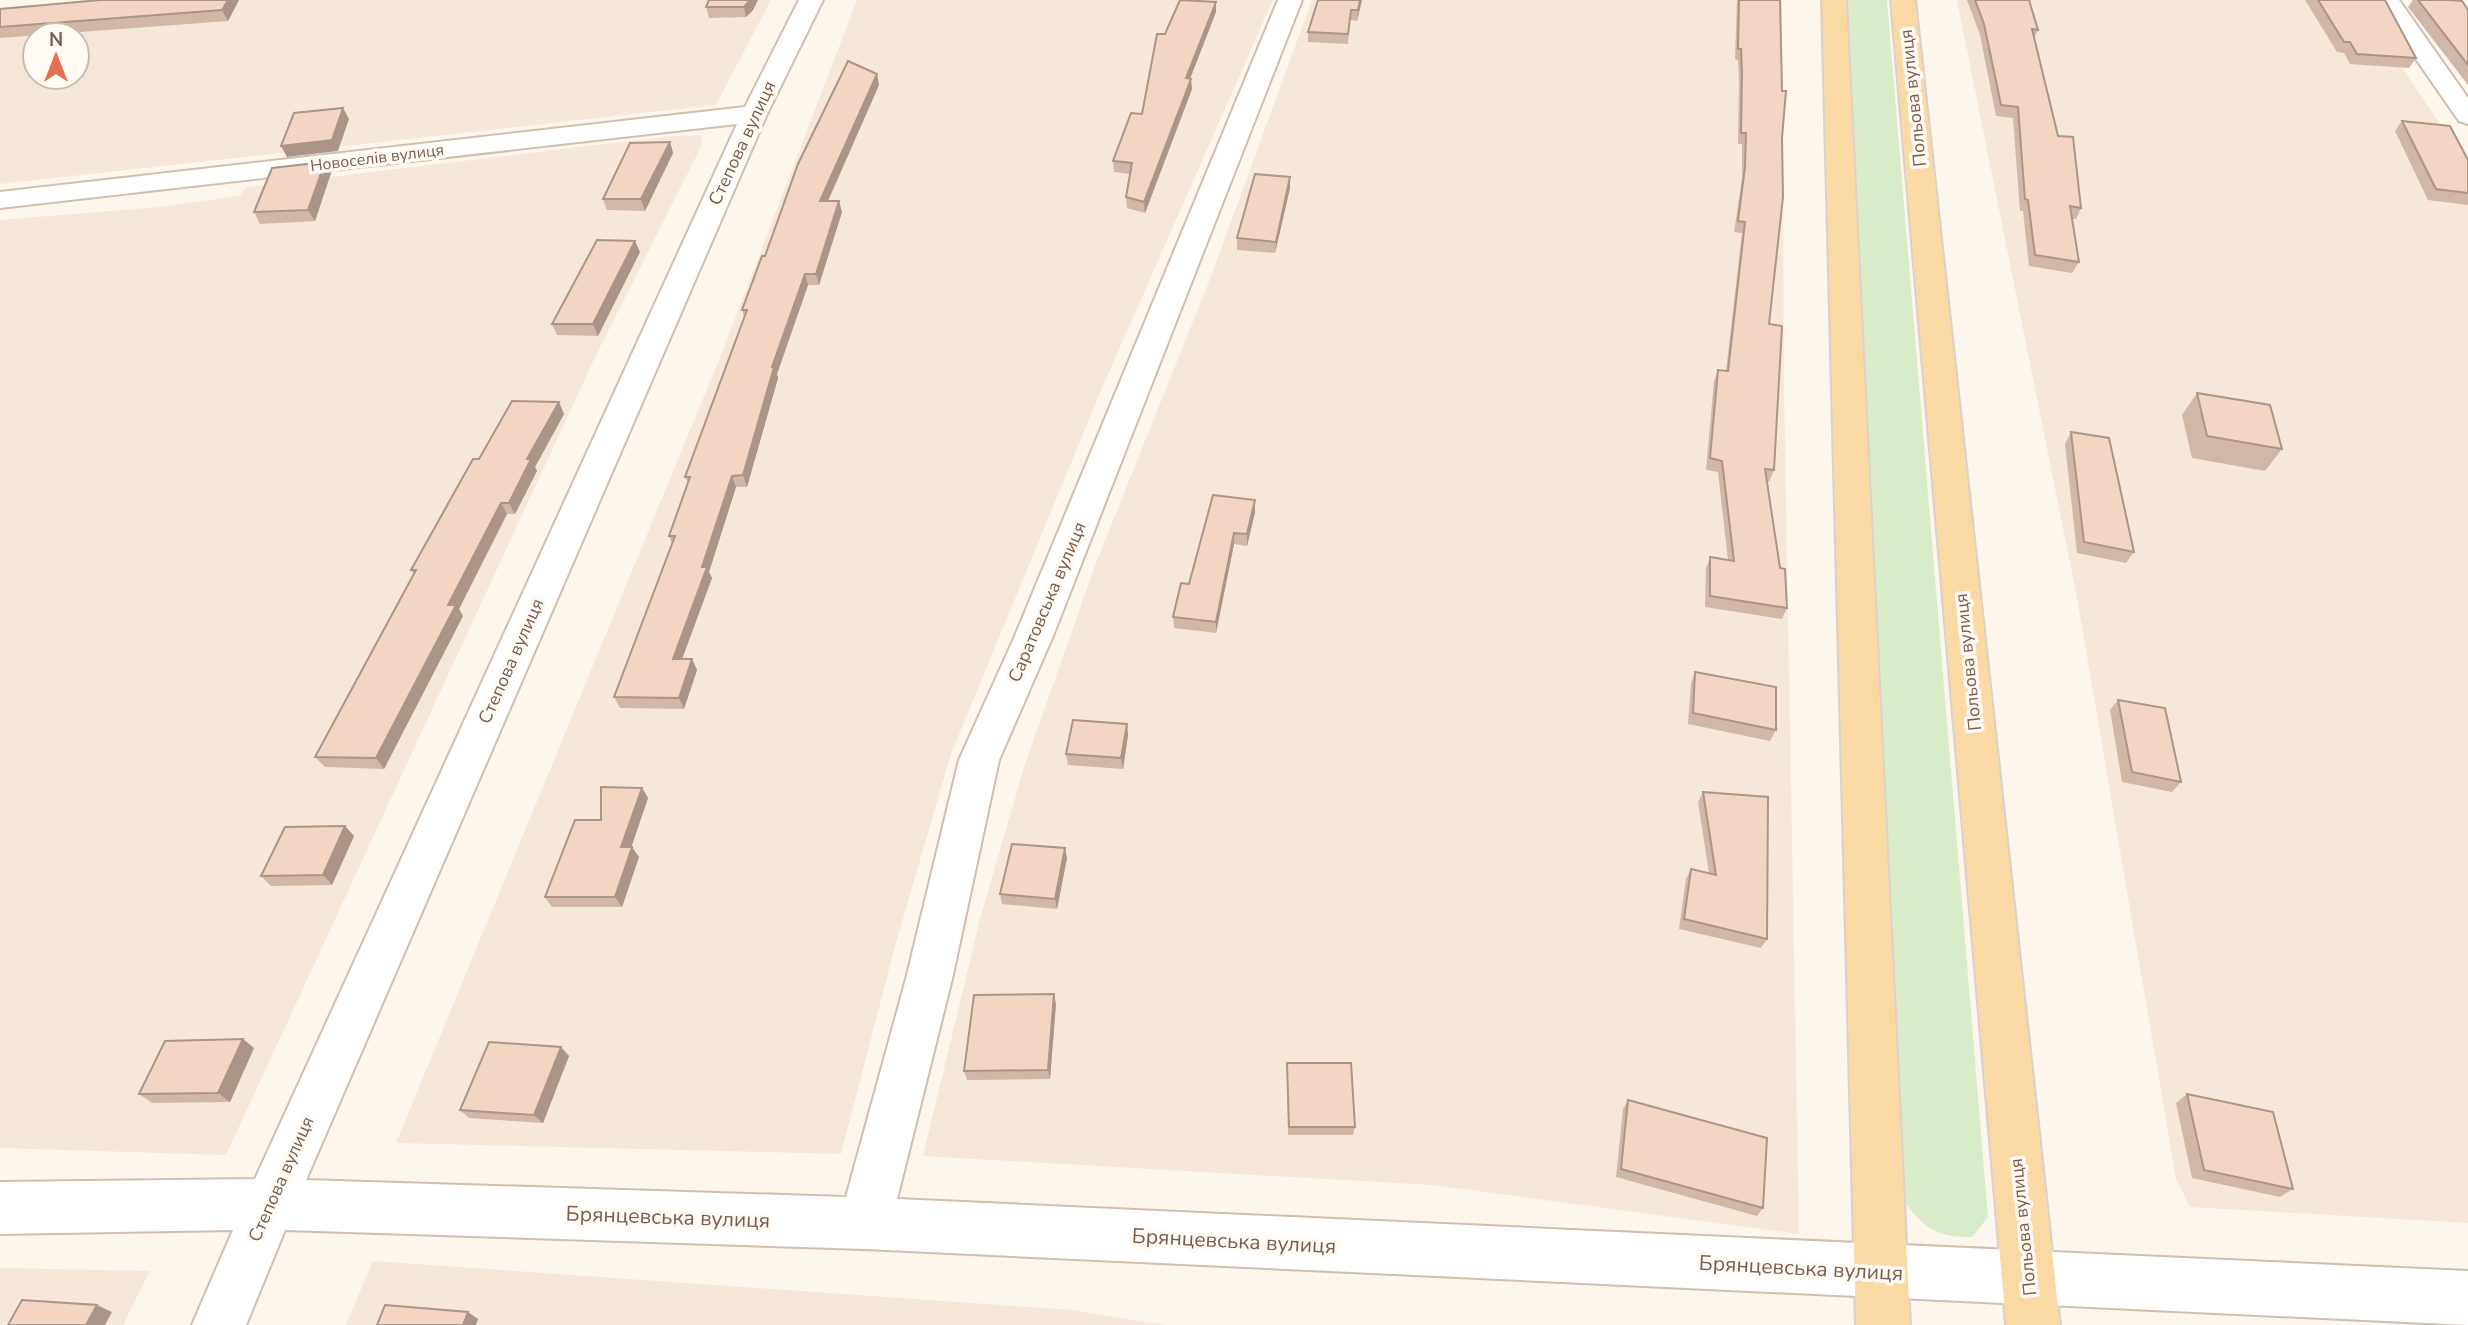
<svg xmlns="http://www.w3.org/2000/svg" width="2468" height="1325" font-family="'Nunito Sans',sans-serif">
<rect width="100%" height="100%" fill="#fdf6ec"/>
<path fill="#f5e8da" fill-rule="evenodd" d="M223,0H771L716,105L0,184V20ZM35,35H77V77H35Z
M857,0H1273L1102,388L951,754L895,946L841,1154L396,1143L719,360Z
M1312,0H1782L1784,387L1799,1234L1432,1185L923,1156L980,919L1024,767L1096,563L1210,279Z
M1957,0H2357L2468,166V1223L2190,1207L2176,1179L2077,598Z
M701,135L702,145L597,353L226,1155L0,1148V220L160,207L239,196L247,187L671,136Z
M373,1261L1072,1310L1165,1325H346Z
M0,1268L150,1271L123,1325H0Z"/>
<path fill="#d8ecc9" d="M1844,0H1887L1988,1217L1972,1237C1938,1237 1925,1230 1905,1202Z"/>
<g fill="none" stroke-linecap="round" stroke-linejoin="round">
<g stroke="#d1beb0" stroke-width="4">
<path id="minor" d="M799,0H823L767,114L306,1180L846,1197L906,979L959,760L1015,636L1278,0H1302L1053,636L999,760L952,979L897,1199L2468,1271V1325L865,1249L285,1230L246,1325H192L233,1230L0,1234V1182L255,1179L737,124L0,208V192L745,107Z
M2375,0H2399L2468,98V124L2459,121Z"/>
</g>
<g stroke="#dad1cd" stroke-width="4">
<path id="major" d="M1822,0H1846L1910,1325H1856Z
M1891,0H1915L2060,1325H2006Z"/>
</g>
<use href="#minor" fill="#fff" fill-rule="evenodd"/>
<use href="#major" fill="#fbd9a5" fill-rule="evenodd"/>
</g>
<path fill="#d1b7a8" d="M100,0H239L228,21L0,38V9Z
M758,0L753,10L746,17L709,18L706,7Z
M1362,0L1357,21L1350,20L1348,44L1308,42V32Z
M1737,0H1780L1769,324L1774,470L1769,482L1767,481L1787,608L1782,619L1705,607L1706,568L1710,557L1728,560L1718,472L1706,470L1714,381L1718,370L1726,371L1742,233L1734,232L1742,178V144H1738L1739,83L1738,60L1735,59Z
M1967,0H2029L2038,30L2034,38L2058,136L2081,208L2076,219H2072L2079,262L2072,273L2029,266L2023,211H2020L2013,118L1996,116L1980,35Z
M2305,0H2385L2416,58L2409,68L2350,64L2344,53L2337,52Z
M2413,0H2449L2468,10V85L2408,7Z
M1216,2V12L1190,79L1192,89L1145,213L1127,208L1126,197L1130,174L1114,172L1113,161L1142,114L1165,34Z
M879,85L828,201L842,212L819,285H808L777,374L778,378L747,487H736L709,572L712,578L682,659H692L697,670L684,709L620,708L614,697L672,544L669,536L688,483L685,477L744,317L742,310L765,256Z
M2402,121L2468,160V205L2428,200L2395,131Z
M670,142L673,153L645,211L607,210L603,199Z
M325,162L331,173L315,221L260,224L254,212Z
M1290,177V188L1275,253L1237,250V238Z
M640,252L598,336L557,335L552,324Z
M2197,393L2282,449L2265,471L2192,458L2182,415Z
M564,414L535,467L537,471L515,514H507L459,609L463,616L384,769L325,767L315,757L414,575L411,570L479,459Z
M2071,432L2134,552L2126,563L2077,553L2065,444Z
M1213,495L1255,512L1247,546L1234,544L1216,633L1174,628L1173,617L1189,584Z
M1695,672L1776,730L1770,741L1688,724L1691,683Z
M2118,700L2181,782L2172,792L2122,782L2110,710Z
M1127,724L1128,735L1123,769L1068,765L1066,754Z
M642,788L648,798L631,847L639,857L622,907H552L545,897L601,820Z
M1703,792L1767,939L1761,948L1679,929L1686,879L1691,869L1709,873L1698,802Z
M345,826L354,836L332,885L271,886L261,876Z
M1067,858L1057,909L1002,904L1000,894Z
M1056,1004L1050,1079L967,1080L964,1071Z
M561,1047L569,1056L543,1123L469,1118L460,1110Z
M254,1048L230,1102L152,1103L139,1094Z
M1287,1063L1355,1127L1353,1135H1288Z
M2187,1094L2293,1189L2280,1197L2192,1178L2176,1103Z
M1628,1100L1763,1208L1757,1216L1616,1177L1623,1109Z"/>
<path fill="#aa9588" d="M228,0H239L228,21L222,10Z
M750,0H758L753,10L746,17L744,7Z
M1360,0H1362L1357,21L1358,10Z
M1216,2V12L1186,89V78Z
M877,74L879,85L823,212L820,201Z
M1191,79L1192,89L1145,213L1144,202Z
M343,108L349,119L338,151L287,157L281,146Z
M670,142L673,153L645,211L641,199Z
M325,162L331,173L315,221L308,210Z
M1290,177V188L1275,253L1276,242Z
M839,201L842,212L819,285L816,274Z
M635,241L640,252L598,336L593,324Z
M805,274L808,285L777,374L778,378L747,487L743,475L772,367Z
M559,402L564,414L535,467L537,471L515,514L509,503L527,459Z
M732,476L736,487L709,572L712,578L678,670L673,659Z
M1255,500V512L1247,546V534Z
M501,503L507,514L459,609L463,616L384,769L376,758L448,605Z
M1234,533V544L1216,633V622Z
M692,659L697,670L684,709L679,698Z
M1127,724L1128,735L1123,769L1121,758Z
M642,788L648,798L628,857L621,847Z
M345,826L354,836L332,885L323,875Z
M632,847L639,857L622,907L615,897Z
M1065,848L1067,858L1057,909L1055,899Z
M1054,994L1056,1004L1050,1079L1048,1070Z
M243,1039L254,1048L230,1102L218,1093Z
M561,1047L569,1056L543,1123L534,1115Z
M97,1305L112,1312L105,1325H86Z
M468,1312L478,1319L476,1325H463Z"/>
<path fill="#f3d5c3" stroke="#aa9588" stroke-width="2" d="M100,0H228L222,10L0,27V9Z
M709,0H750L744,7H706Z
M1180,0L1216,2L1186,78L1191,79L1144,202L1126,197L1132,163L1113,161L1131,113L1142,114L1157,34H1165Z
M1318,0H1360L1358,10H1351L1348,34L1308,32Z
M1739,0H1780L1782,91H1786L1782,138L1783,197L1769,324L1782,326L1774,470L1765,469L1780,568L1785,569L1787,608L1710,596V557L1734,561L1722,461L1710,458L1718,370L1728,371L1745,222L1738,221L1745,167L1746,133H1741L1742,73L1741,49H1738Z
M1975,0H2029L2038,30L2032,29L2058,136L2073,137L2081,208L2070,206L2079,262L2035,255L2028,200L2025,199L2018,107L2001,105L1984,24Z
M2318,0H2385L2416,58L2357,54L2350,42H2344Z
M2418,0H2449L2462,1L2468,10V65Z
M848,61L877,74L820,201H839L816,274H805L772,367H774L743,475L732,476L702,567H707L673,659H692L679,698L614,697L675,536H669L690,477H685L747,310H742L762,256H765L798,164Z
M343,108L332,140L281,146L294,113Z
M2402,121L2450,126L2468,160V193L2436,189Z
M670,142L641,199H603L630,143Z
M325,162L308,210L254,212L272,168Z
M1255,174L1290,177L1276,242L1237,238Z
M597,240L635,241L593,324H552Z
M2197,393L2270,405L2282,449L2207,436Z
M512,401L559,402L527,459H531L509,503H501L448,605H456L376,758L315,757L416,570H411L473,459H479Z
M2071,432L2109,438L2134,552L2084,542Z
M1213,495L1255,500L1247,534L1234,533L1216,622L1173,617L1181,583L1189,584Z
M1695,672L1776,687V730L1693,713Z
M2118,700L2165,708L2181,782L2132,772Z
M1073,720L1127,724L1121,758L1066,754Z
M601,787L642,788L621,847H632L615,897H545L575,820H601Z
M1703,792L1768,797L1767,939L1684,919L1691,869L1716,875Z
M345,826L323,875L261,876L285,827Z
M1012,844L1065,848L1055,899L1000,894Z
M1054,994L1048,1070L964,1071L974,995Z
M243,1039L218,1093L139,1094L165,1041Z
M489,1042L561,1047L534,1115L460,1110Z
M1287,1063H1351L1355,1127H1289Z
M2187,1094L2273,1112L2293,1189L2204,1170Z
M1628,1100L1767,1138L1763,1208L1621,1169Z
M22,1300L97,1305L86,1325H8Z
M385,1305L468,1312L463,1325H377Z"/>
<g text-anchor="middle" stroke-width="7" stroke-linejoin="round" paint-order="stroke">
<g font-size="16" fill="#7a5c4d" stroke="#fffaf3">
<text transform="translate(377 157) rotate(-7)" y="6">Новоселів вулиця</text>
</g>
<g font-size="18" fill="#7a5c4d" stroke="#fffaf3">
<text transform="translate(1913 98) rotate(-96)" y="6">Польова вулиця</text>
<text transform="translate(742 143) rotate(-65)" y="6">Степова вулиця</text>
<text transform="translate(1047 602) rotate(-67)" y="6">Саратовська вулиця</text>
<text transform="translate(511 661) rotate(-66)" y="6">Степова вулиця</text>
<text transform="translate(1968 662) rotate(-96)" y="6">Польова вулиця</text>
<text transform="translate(281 1179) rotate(-66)" y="6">Степова вулиця</text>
<text transform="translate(2023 1227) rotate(-96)" y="6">Польова вулиця</text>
</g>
<g font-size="21" fill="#7a5c4d" stroke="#fffaf3">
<text transform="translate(668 1217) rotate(2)" y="7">Брянцевська вулиця</text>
<text transform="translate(1234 1241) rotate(3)" y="7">Брянцевська вулиця</text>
<text transform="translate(1801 1268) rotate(3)" y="7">Брянцевська вулиця</text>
</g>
</g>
<g transform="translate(56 56)"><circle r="33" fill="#fffaf3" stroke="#cabbb1" stroke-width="2"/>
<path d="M0-5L12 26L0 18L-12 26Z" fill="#e76f51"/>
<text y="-10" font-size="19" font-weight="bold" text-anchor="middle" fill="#7a5c4d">N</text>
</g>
</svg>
